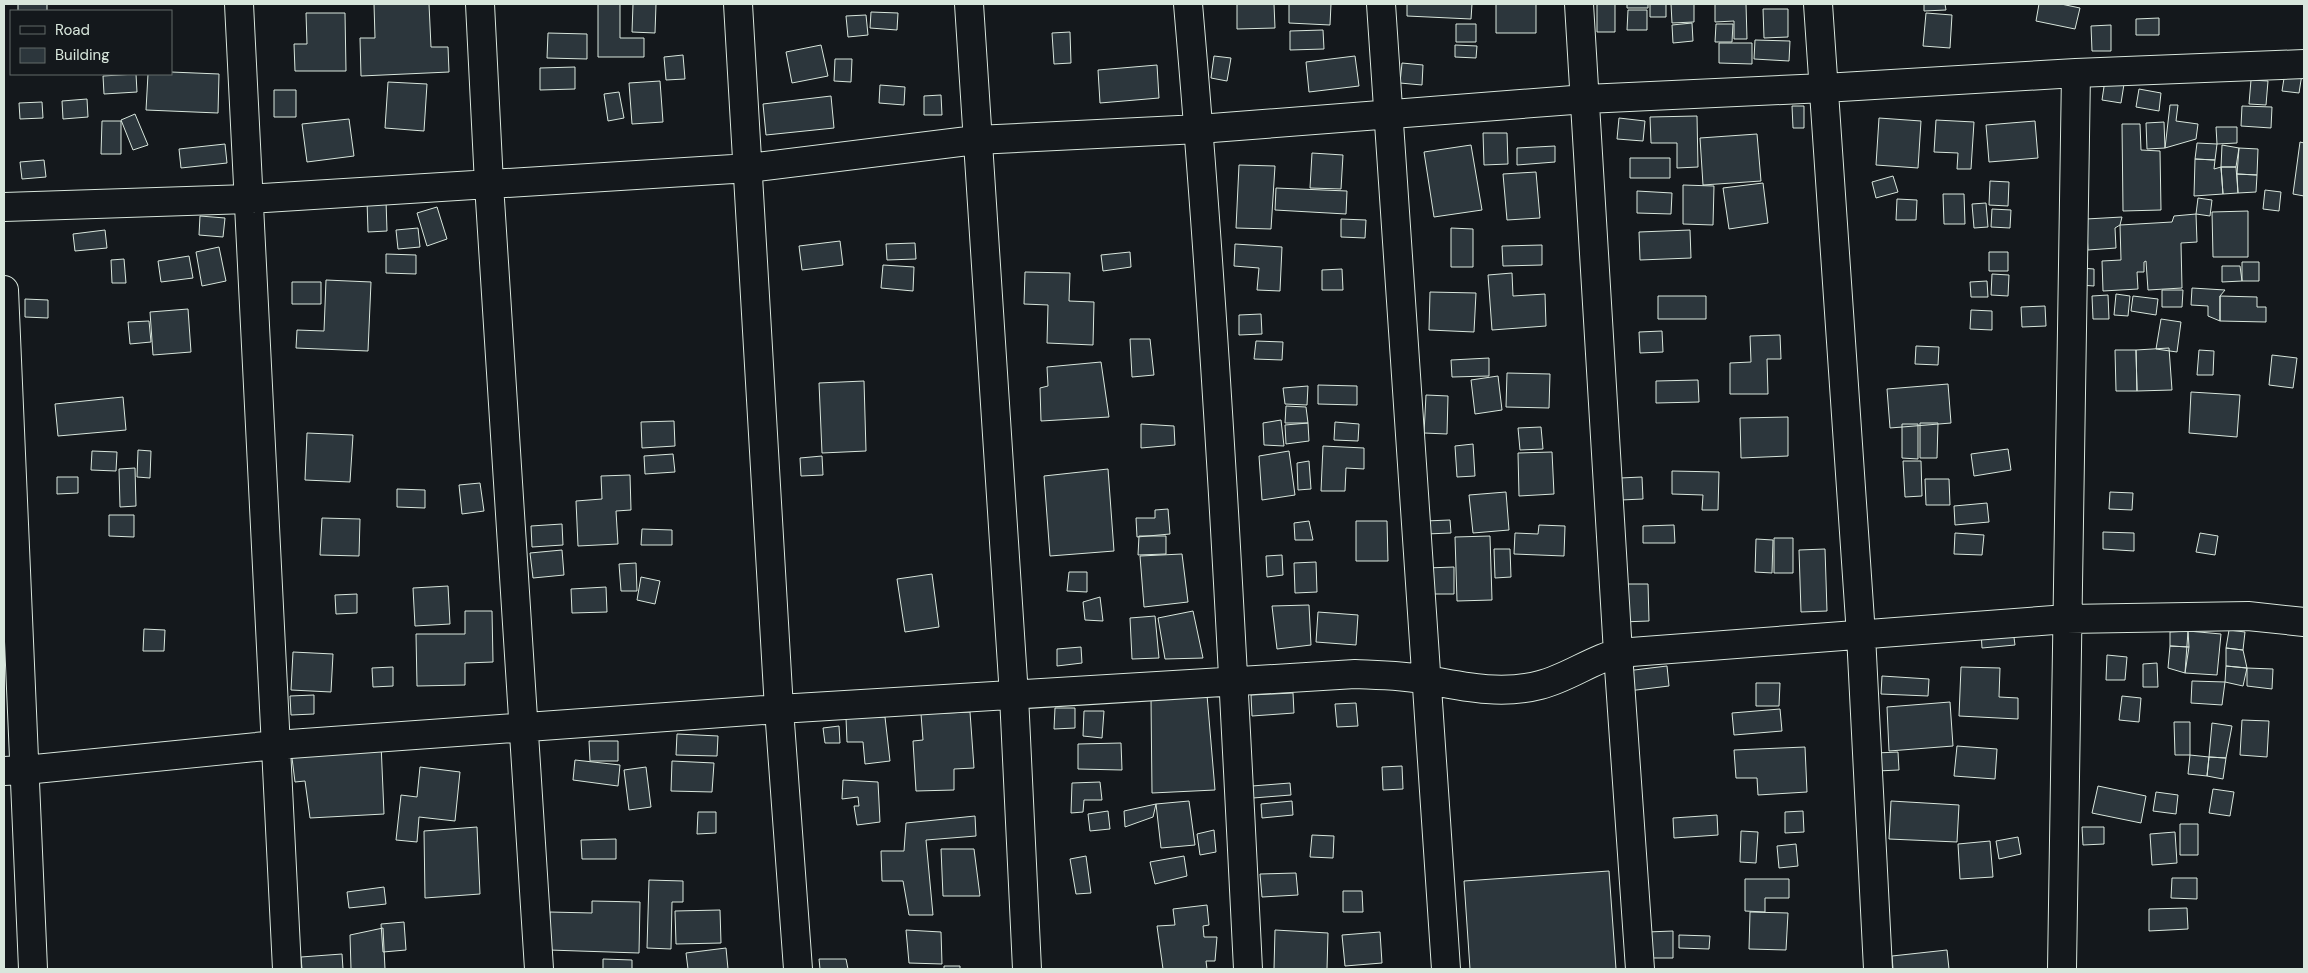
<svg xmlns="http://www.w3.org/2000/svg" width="2308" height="973" font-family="'DM Sans',sans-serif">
<rect width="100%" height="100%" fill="#14181c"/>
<path fill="#2c363c" stroke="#d8e6dc" d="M18,4H47V11H18Z
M374,4H429L431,47H448L449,72L361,76L360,38H375Z
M598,4H620V38H644V57H598Z
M633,4H656L655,33L632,32Z
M1237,4H1274L1275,28L1237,29Z
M1289,4H1331L1330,25L1289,23Z
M1407,4H1472L1471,19L1407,16Z
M1496,4H1536V33H1496Z
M1597,4H1615V32H1597Z
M1627,4H1648V8H1627Z
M1650,4H1666V17H1650Z
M1671,4H1694V22L1672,23Z
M1715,4H1746L1747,39H1734V21L1715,22Z
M1924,4H1945L1946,10L1924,11Z
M2039,4H2061L2080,8L2075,29L2036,21Z
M1763,9H1788V37L1764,38Z
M1628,10H1647V30H1627Z
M871,12L898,13L897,30L870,28Z
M306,13H345L346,71H295L294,44H307Z
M1926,13L1952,15L1950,48L1923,46Z
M866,15L868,35L848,37L846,16Z
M2159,18V35H2136V19Z
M1692,23L1693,41L1673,43L1672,25Z
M1456,24H1476V42H1456Z
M1716,24H1733L1732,42H1715Z
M2111,25V51H2092L2091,26Z
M1323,30L1324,49L1290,50V31Z
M1070,32L1071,63L1054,64L1052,33Z
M548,33L587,34V59L547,58Z
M1755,40L1790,41L1789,61L1754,59Z
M1719,43H1752V64L1719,63Z
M821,45L828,76L792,83L786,52Z
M1455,45L1477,46L1476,58L1455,57Z
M683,55L685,79L666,80L664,57Z
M1214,56L1231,58L1227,81L1211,78Z
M1355,56L1359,86L1309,92L1306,62Z
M835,59H852L851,82L834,81Z
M1402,63L1423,65L1422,85L1400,83Z
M1157,65L1159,98L1100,103L1098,70Z
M575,67V89L540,90V68Z
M171,72L219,74L218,113L146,110L148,74H171Z
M2285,72L2302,74L2299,93L2282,91Z
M136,74L137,92L104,94L103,76Z
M2105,80L2124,84L2121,103L2102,100Z
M2251,80L2268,81L2266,105L2249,104Z
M660,81L663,122L632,124L629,83Z
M388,82L427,84L424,131L385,128Z
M880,85L905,87L904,105L879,103Z
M2139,89L2161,93L2159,111L2136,107Z
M274,90H296V117H274Z
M619,92L624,118L608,121L604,94Z
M941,95L942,115H924V96Z
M831,96L834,128L766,135L763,104Z
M87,99L88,117L63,119L62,101Z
M42,102L43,118L20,119L19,103Z
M2170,105H2178L2176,121L2198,124L2196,139L2165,148Z
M1792,106H1804V128H1793Z
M2242,106L2272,107L2271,128L2241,126Z
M135,114L148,145L133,150L121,120Z
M1697,116L1698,167L1677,168V143H1651L1650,117Z
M1619,118L1645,121L1643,141L1617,139Z
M1879,118L1921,121L1918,168L1876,165Z
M349,119L354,156L307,162L302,124Z
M1936,120L1974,122L1971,169H1957L1958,153L1934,152Z
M102,121H121V154H101Z
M2035,121L2038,158L1989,162L1986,125Z
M2164,122L2165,148L2147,149L2146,123Z
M2122,124H2140L2141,150L2160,151L2161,210L2123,211Z
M2216,127H2237V143L2217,144Z
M1483,133H1507L1508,164L1484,165Z
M1757,134L1761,181L1703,185L1700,138Z
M2300,142L2304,143V196L2293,194Z
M2197,143L2217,144L2215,160L2195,159Z
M225,144L227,163L181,168L179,149Z
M1471,145L1482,210L1434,217L1424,152Z
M2222,145L2239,148L2236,167H2221Z
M1555,146V162L1517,165V148Z
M2239,148L2258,149L2257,175L2237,174Z
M1312,153L1343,155L1341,189L1310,188Z
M1630,158H1670V178H1630Z
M2195,159L2215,160L2214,169L2221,167L2223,194L2194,196Z
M44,160L46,177L22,179L20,162Z
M1239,165L1275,166L1271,229L1236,228Z
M2221,167H2236L2238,193L2223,194Z
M1536,172L1540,218L1507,220L1503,174Z
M2237,174L2257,175L2256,192L2238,193Z
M1893,176L1898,192L1876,198L1872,182Z
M1990,181L2009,182L2008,206L1989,205Z
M1763,183L1768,223L1729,229L1723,188Z
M1683,185L1714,186L1713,225L1683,224Z
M1276,188L1347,191L1346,214L1275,210Z
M2265,190L2281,192L2279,211L2263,209Z
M1637,191L1672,193L1671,214L1637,213Z
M1943,194H1964L1965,224H1944Z
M2198,198L2212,200L2210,216L2196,214Z
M1897,199L1917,200L1916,220H1896Z
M367,200H386L387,231L368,232Z
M1986,203L1988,227L1974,228L1972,204Z
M437,207L447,239L427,246L417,213Z
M1992,209L2011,210L2010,228L1991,227Z
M2248,211V257H2213L2212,212Z
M2196,214L2197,242L2181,243L2182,288L2148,290L2146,261L2144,262V272H2137L2138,289L2103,291L2102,261L2121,260L2120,225L2172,222L2174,216Z
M200,216L225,218L223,237L199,235Z
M2122,217L2120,225L2115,228L2116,248L2088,250L2086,219Z
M1341,219L1366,220L1365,238L1341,237Z
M418,228L420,247L398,249L396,230Z
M1451,228L1473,229V267H1451Z
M105,230L107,248L75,251L73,234Z
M1690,230L1691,258L1640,260L1639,232Z
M840,241L843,265L802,270L799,246Z
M915,243L916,259L887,260L886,244Z
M1235,244L1282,247L1280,291L1257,290L1259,268L1234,266Z
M1542,245V265L1503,266L1502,246Z
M219,247L226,281L202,286L196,252Z
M1130,252L1131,267L1103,271L1101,255Z
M1989,252H2008V271H1989Z
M386,254L416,255V274L386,273Z
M189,256L193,278L161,282L158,261Z
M124,259L126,283H112L111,260Z
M2242,262H2259V281H2242Z
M883,265L914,267L913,291L881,288Z
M2222,266H2240L2242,281L2222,282Z
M2081,268L2094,269V286L2080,285Z
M1342,269L1343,290H1322V270Z
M1025,272L1070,273L1069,301L1094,302L1093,345L1047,343L1048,305L1024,304Z
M1512,273L1513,296L1545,294L1546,326L1492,330L1488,275Z
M1992,274L2009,275L2008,296L1991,295Z
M326,280L371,282L368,351L296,348L297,330L324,331Z
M1987,281L1988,297H1971L1970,282Z
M292,282H321V304H292Z
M2192,288L2225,290L2220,296V321L2208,316V306L2191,305Z
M2162,290H2183L2182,307H2162Z
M1430,292L1476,293L1474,332L1429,330Z
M2116,294L2130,296L2128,316L2114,315Z
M2108,295L2109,319H2093L2092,296Z
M1658,296H1706V319H1658Z
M2133,296L2158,299L2156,315L2131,311Z
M2220,296L2257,297V307H2266V322L2220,321Z
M25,299L48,300V318L25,317Z
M2045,306L2046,326L2022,327L2021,307Z
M188,309L191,352L153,355L150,312Z
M1971,310L1992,311V330L1970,329Z
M1261,314L1262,334L1239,335V315Z
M2161,319L2181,322L2177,352L2156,349Z
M149,321L151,342L130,344L128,322Z
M1662,331L1663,352L1640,353L1639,332Z
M1780,335L1781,359H1767L1768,394H1730V363L1751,362L1750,336Z
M1130,339H1150L1154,375L1132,377Z
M1256,341L1283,342L1282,360L1254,359Z
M1916,346L1939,347L1938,365L1915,364Z
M2169,348L2172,390L2137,391L2136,350Z
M2115,350H2136L2137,391H2116Z
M2199,350L2214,351L2213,375H2197Z
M2272,355L2297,358L2293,388L2269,385Z
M1489,358V376L1452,377L1451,360Z
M1101,362L1109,417L1041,421L1040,388L1048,386L1047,367Z
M1507,373L1550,374L1549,408L1506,407Z
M1498,376L1502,410L1475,414L1471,380Z
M1698,380L1699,402L1656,403V381Z
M864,381L866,451L822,453L819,383Z
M1948,384L1951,423L1890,428L1887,389Z
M1318,385L1357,386V405L1318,404Z
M1308,386L1307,405L1285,404L1283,388Z
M2191,392L2240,395L2237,437L2189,433Z
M1426,395L1448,396L1447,434L1424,433Z
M123,397L126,430L58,436L55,404Z
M1286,406L1306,407L1308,423H1285Z
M1788,417V456L1741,458L1740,418Z
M1281,420L1284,446L1264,445L1263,423Z
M674,421L675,446L642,448L641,422Z
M1335,422L1359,424L1358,441L1334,440Z
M1308,423L1309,441L1286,444L1285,425Z
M1920,423H1938L1937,458H1920Z
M1141,424L1174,426L1175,445L1141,448Z
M1902,424H1918V459L1902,458Z
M1541,427L1543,449L1520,450L1518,428Z
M307,433L353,435L350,482L305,480Z
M1473,444L1475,476L1457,477L1455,446Z
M1323,446L1364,448V469L1346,468L1345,491H1321Z
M2008,449L2011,470L1974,476L1971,454Z
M138,450L151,451L150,478L137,477Z
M92,451L117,452L116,471L91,470Z
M1289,451L1295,495L1262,500L1259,456Z
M1552,452L1554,494L1519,496L1518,453Z
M673,454L675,472L645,474L644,456Z
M822,456L823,475L801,476L800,458Z
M1309,461L1311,489L1298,490L1297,463Z
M1903,461H1921L1922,496L1905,497Z
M135,468L136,506L120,507L119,469Z
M1108,469L1114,551L1050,556L1044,476Z
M1672,471L1719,472L1718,510H1702L1703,495L1672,494Z
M630,475L631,510L616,511L618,544L578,546L576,501L602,499L601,476Z
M57,477H78V493L57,494Z
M1642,477L1643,499L1621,500L1620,478Z
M1925,479H1949L1950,505H1926Z
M480,483L484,511L462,514L459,485Z
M397,489L425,490V508L397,507Z
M1506,492L1509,530L1473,533L1469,495Z
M2110,492L2133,493L2132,510L2109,509Z
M1987,503L1989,522L1955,525L1954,506Z
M1168,509L1170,534L1137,537L1136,518H1155V510Z
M109,515H134V537L109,536Z
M322,518L360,519L359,556L320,555Z
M1450,520L1451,533L1426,534L1425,521Z
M1309,521L1313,540H1295L1294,523Z
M1356,521H1387L1388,561H1356Z
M562,524L563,545L532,547L531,526Z
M1539,525L1565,526L1564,556L1514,554L1515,533L1538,534Z
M1674,525L1675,543H1643V526Z
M642,529L672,530V545H641Z
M2103,532L2134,533V551L2103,549Z
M1955,533L1984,535L1982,555L1954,554Z
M2200,533L2218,536L2215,555L2196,552Z
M1139,536H1166V554L1138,555Z
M1490,536L1492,600L1457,601L1455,537Z
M1774,538H1793V573H1774Z
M1756,539L1773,540L1772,573L1755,572Z
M1494,549H1510L1511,577L1495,578Z
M1825,549L1827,611L1801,612L1799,550Z
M562,550L564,575L533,578L530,553Z
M1182,554L1188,602L1144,607L1140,556Z
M1282,555L1283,575L1267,577L1266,556Z
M1316,562L1317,592L1295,593L1294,563Z
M636,563L637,591H621L619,564Z
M1454,567V594H1426V568Z
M1069,572H1087V592L1067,591Z
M932,574L939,627L905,632L897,579Z
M641,577L660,581L655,604L637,600Z
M1620,584H1648L1649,621L1621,622Z
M448,586L450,624L415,626L413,588Z
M606,587L607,612L572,613L571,589Z
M357,594V613L336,614L335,595Z
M1100,597L1103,621L1085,620L1083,602Z
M1309,605L1311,645L1277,649L1272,606Z
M465,611H492L493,662L465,663V685L417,686L416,634H465Z
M1193,611L1203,658L1165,659L1158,618Z
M1318,612L1358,615L1356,645L1316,642Z
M1155,616L1159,658L1132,659L1130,618Z
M144,629L165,630L164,651H143Z
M2013,630L2015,645L1982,648L1981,632Z
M2229,630L2245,632L2243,650L2226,648Z
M2188,631L2189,647L2170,646V632Z
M2188,631L2221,634L2217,675L2185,673Z
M2170,646L2189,647L2185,673L2168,668Z
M1081,647L1082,663L1057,666V649Z
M2226,648L2243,650L2247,668L2226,666Z
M293,652L333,654L331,692L291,690Z
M2107,655L2127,657L2125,680H2106Z
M2157,663L2158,687H2143V664Z
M1667,666L1669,686L1620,692L1618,672Z
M2226,666L2247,668L2243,686L2225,682Z
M393,667V686L373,687L372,668Z
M1961,667L2000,668L1999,697L2018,698V719L1959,716Z
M2247,668L2273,669L2272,689L2247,686Z
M1882,676L1929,679L1928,696L1881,694Z
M2192,681L2225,682L2222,705L2191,703Z
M1756,683H1780L1779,706H1756Z
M1293,693L1294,713L1252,716L1251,695Z
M314,695V714L291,715L290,696Z
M1207,695L1215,790L1152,793L1151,699Z
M2122,696L2141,698L2139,722L2119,720Z
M1950,702L1953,746L1889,751L1887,707Z
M1356,703L1358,726L1337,727L1335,704Z
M1055,708H1075V728L1054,729Z
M1780,709L1782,731L1734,735L1732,713Z
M1084,711H1104L1102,738L1083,736Z
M970,712L974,768L954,769V790L916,791L913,741L923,740L921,714Z
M885,717L890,761L865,764L863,742H847L846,718Z
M2242,720L2269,721L2267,757L2240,755Z
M2174,722H2190V755H2175Z
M2212,723L2232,726L2226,758L2209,757Z
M839,726L840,743H825L823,728Z
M677,734L718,736L717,756L676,755Z
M589,741H618V761H590Z
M381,743L384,814L310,818L305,781L295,782L291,750Z
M1121,743L1122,770L1078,769V744Z
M1957,746L1997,749L1995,779L1954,776Z
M1805,747L1807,792L1758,795L1757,778H1736L1734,750Z
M1898,752L1899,770L1877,771L1876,753Z
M2190,755L2209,757L2207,776L2188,774Z
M2209,757L2226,758L2223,779L2207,776Z
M575,760L620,765L618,786L573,780Z
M672,761L714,763L712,792L671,791Z
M1402,766L1403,789L1383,790L1382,767Z
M420,767L460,772L455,821L419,817L417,842L396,840L401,795L417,797Z
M646,767L651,807L629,810L624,770Z
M843,780L878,782L880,822L857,825L854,806H859L858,797L842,799Z
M1100,782L1102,800H1084L1083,812L1071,813L1072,783Z
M1290,783L1291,795L1253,798L1252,786Z
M2098,786L2146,796L2141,823L2092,813Z
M2213,789L2234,792L2230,816L2209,813Z
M2156,792L2178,795L2176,814L2153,811Z
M1189,801L1195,845L1161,848L1156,804Z
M1292,801L1293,815L1262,818L1261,804Z
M1891,801L1959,805L1957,842L1889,839Z
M1156,804L1153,817L1125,827L1124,811Z
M1108,811L1110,829L1090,831L1088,814Z
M1803,811L1804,832L1785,833V812Z
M698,812H716V833L697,834Z
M1717,815L1718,835L1674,838L1673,818Z
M975,816L976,836L926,840L933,915H909L903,881H882L881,851H904L906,823Z
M2180,824H2198V855H2180Z
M477,827L480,894L425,898L424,831Z
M2082,827H2104V844L2083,845Z
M1214,830L1216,852L1200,855L1197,834Z
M1741,831L1758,832L1756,863L1740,862Z
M2175,832L2177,863L2152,865L2150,834Z
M1312,835L1334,836L1333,858L1310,857Z
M2018,837L2021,854L1999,859L1996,841Z
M616,839V859H582L581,840Z
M1990,841L1993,877L1960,879L1958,844Z
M1796,844L1798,866L1779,868L1777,846Z
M941,849H974L980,896H943Z
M1086,856L1091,893L1076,894L1070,859Z
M1184,856L1187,876L1155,884L1150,862Z
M1609,871L1616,969H1470L1464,881Z
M1296,873L1298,895L1262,897L1260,874Z
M2172,878H2197V899L2171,898Z
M1745,879H1789V898H1765V912L1745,911Z
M649,880L683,881V902H672L671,949L647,948Z
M384,887L386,904L349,908L347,892Z
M1343,891H1362L1363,912H1343Z
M592,901L640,902L639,953L549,950L550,912L592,913Z
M1207,905L1209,925L1203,926L1204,937H1217L1215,961H1206L1207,969H1163L1157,926L1175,925L1173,909Z
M2187,908L2188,929L2149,931V909Z
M720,910L721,943L676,944L675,911Z
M1750,912L1788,913L1786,950L1749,949Z
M404,922L406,950L383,952L381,924Z
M383,928L385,969H351L350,935Z
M906,930L941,932L942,964L909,963Z
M1275,930L1328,933L1327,969H1274Z
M1673,931V958H1647V932Z
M1380,932L1382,963L1345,966L1342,935Z
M1679,935L1710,936L1709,949L1679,948Z
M726,948L728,969H688L686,953Z
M1947,950L1949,969H1893L1892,956Z
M342,954L343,969H302L301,957Z
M603,959L632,960V969H603Z
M819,959H846L848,969H820Z
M944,966H960V969H944Z"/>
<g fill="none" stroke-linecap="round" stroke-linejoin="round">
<g stroke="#d8e6dc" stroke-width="30">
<path id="minor" d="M239,4L287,969
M480,4L489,184L539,969
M738,4L779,709L798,969
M969,4L1014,696L1027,969
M1188,4C1216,325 1232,647 1248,969
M1381,4L1446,969
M1579,4L1618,653L1640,969
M1818,4L1861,635L1878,969
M4,207L248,199L749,168L976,140L1199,129L1586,99L1824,88L2076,73L2304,64
M4,290L33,969
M4,771L25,770L276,745L779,709L1355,674C1379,675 1403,675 1427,680C1465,687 1502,695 1540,685C1568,678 1591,660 1618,653L2067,619L2248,616L2304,622
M2062,969L2076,73"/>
</g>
<use href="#minor" stroke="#14181c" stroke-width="28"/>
</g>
<rect width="2308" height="973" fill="none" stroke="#d8e6dc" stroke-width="10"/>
<rect x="10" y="10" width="162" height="65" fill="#14181c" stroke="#626a69"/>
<rect x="20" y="26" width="25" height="8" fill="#14181c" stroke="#626a69"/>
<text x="55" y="35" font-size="15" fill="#d8e6dc">Road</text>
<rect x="20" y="48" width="25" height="15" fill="#2c363c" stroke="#626a69"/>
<text x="55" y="60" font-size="15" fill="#d8e6dc">Building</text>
</svg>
